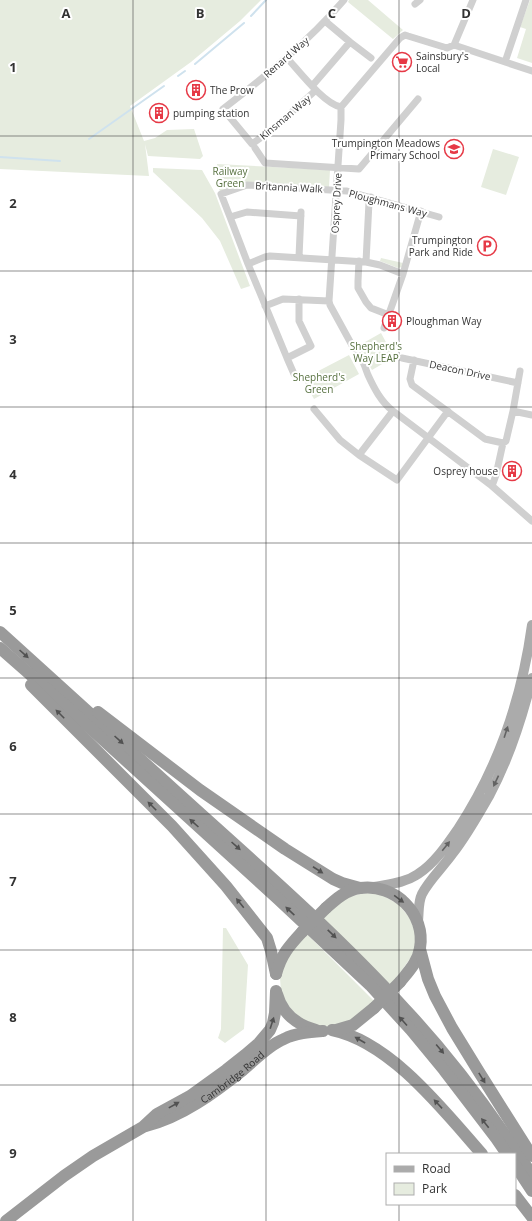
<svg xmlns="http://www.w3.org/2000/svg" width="532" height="1221" font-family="'Open Sans',sans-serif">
<rect width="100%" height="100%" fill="#fff"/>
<path fill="#e6ecdf" d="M0,0H261L240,21L191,62L130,106L144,141L155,138L167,130L194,129L203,156L200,159L148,156L145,144L149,176L0,169Z
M349,0H368L403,30L393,39L348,2Z
M530,0H532V63L517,58L526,29L520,27Z
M493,149L519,157L506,195L481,187Z
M217,164L330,170L329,187L246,183L221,193L219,189Z
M153,168L202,170L215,193L250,286L241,289L220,241L202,218L153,172Z
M381,258L403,263L402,267L398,268L380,261Z
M381,333L394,357L372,370L358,346Z
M349,355L359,374L314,399L303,379Z
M367,893L380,894L398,904L410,918L416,935L414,953L390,987L322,920C337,903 344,896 367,893Z
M223,928H226L248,965L244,1029L225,1043L218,1038L221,1029Z
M306,933L374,1001L358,1018L326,1028L300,1019L287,1004L281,991L280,978L282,964Z"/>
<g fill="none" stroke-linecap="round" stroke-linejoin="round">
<path stroke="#cfe2ee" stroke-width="2" d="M251,16L266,0
M195,64L244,23
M178,76L185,71
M89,139L164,86
M0,157L60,161"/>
<path stroke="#d0d0d0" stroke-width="7" d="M473,0L454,45L447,48L408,36L405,35L400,38L341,107V120L329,301L330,305L353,347C362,355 364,365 368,375C374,388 381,402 393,411L492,486L532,521
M415,4L420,0
M325,21L350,42L371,58
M454,45L532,71
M287,58C299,71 324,104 341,107
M505,62L526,0
M312,86L350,42
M316,90L273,129L252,144L223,109C266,76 309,41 344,0
M255,148L265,163L359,169L418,99
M230,217L221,194L247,185L347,191L439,217
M299,257L301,212
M359,261L358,281V288L366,302L371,308L389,315
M366,262L369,202L371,197
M248,264L265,257L270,256L366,262L380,265L403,274
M299,299V321L311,346L287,358L248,264L230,217L247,212L301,216
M265,306L283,299L329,301
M384,328L403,274L421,211
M287,358L294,374
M402,358L518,383
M414,360L410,379L412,385L485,439L503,443
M314,409L340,440L359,455
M393,411L359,455L397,480L448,411
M513,411L532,415
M492,486L496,475L503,443L506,441L513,411L520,371"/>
<path stroke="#ababab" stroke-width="10" d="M374,887C389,884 405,883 418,874C434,864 447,845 458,829C498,768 522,698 532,625
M418,921C419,912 418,902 422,894C429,880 444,866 453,853C467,835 478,815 489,796C509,759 522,718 532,678"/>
<g stroke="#9a9a9a" stroke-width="12">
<path d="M0,632C67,693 134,754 202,815C271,877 341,939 404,1008C452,1059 494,1116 532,1175"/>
<path d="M0,648L66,706L277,898L370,985L411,1030L444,1070L496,1138L507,1154"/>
<path d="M31,685L172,826L226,886L267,938L271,951L276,974"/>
<path d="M98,712L200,790L285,849L333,879L342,883L360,888"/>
<path d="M326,908C336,899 346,890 360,888C395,883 426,914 420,948C418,962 408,972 400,982"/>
<path d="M420,949L428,979L435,996L452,1028L479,1072L532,1156"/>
<path d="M276,974C281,955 289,946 302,932"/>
<path d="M277,994C282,1013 297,1025 316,1030"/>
<path d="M332,1030C391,1042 444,1111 482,1154"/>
<path d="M336,1030L353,1025L374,1008"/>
<path id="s1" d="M146,1126C182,1117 214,1093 243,1070C256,1059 269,1045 284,1039C296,1033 310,1032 323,1031"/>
<path d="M515,1165L532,1191"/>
<path d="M515,1195L532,1217"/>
<path d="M6,1221L64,1176L93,1156L143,1127L157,1114L190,1096L226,1070L245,1055L259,1043L270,1030L273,1023L275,1013L276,991"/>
</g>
<path stroke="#9a9a9a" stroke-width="12" d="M302,932L326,908
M374,1008L400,982"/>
</g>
<defs><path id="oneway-solid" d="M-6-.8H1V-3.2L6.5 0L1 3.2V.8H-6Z"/></defs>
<g fill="#525252">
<use href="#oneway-solid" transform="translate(24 654) rotate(42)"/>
<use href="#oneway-solid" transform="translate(60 714) rotate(-135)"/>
<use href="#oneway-solid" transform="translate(119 740) rotate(42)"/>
<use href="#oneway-solid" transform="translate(152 806) rotate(-135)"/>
<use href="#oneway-solid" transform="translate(194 823) rotate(-138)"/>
<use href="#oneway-solid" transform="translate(236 846) rotate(42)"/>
<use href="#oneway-solid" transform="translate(318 870) rotate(33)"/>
<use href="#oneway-solid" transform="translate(399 899) rotate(36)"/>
<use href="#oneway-solid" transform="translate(240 903) rotate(-129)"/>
<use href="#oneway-solid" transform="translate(290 911) rotate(-137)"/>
<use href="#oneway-solid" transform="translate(332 934) rotate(44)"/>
<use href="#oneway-solid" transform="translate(403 1021) rotate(-132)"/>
<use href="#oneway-solid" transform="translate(272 1023) rotate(-72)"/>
<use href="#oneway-solid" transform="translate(360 1040) rotate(-150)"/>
<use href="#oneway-solid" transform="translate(440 1049) rotate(50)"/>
<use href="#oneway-solid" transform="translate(482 1078) rotate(58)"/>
<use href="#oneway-solid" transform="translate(438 1104) rotate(-133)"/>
<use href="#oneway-solid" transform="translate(174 1105) rotate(-29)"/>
<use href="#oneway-solid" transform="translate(485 1123) rotate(-128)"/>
</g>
<g fill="#636363">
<use href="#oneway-solid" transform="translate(506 732) rotate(-72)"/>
<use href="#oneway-solid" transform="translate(496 781) rotate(115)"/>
<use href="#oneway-solid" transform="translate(446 846) rotate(-51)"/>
</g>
<path fill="none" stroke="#333" stroke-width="1" stroke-opacity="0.55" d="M133,0V1221M266,0V1221M399,0V1154M0,136H532M0,271H532M0,407H532M0,543H532M0,678H532M0,814H532M0,950H532M0,1085H532M399,1204V1221"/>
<defs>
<g id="supermarket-ring" transform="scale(1)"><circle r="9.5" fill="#fff" stroke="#e63946" stroke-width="1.5"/><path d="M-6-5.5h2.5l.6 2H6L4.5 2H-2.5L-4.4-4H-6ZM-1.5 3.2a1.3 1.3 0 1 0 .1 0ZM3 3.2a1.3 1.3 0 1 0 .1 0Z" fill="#e63946"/></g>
<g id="building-ring" transform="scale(1)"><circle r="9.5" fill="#fff" stroke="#e63946" stroke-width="1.5"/><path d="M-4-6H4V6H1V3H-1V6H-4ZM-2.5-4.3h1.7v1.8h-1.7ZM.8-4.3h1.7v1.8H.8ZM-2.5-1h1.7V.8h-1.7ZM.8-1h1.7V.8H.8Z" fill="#e63946"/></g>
<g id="school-ring" transform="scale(1)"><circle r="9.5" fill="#fff" stroke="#e63946" stroke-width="1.5"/><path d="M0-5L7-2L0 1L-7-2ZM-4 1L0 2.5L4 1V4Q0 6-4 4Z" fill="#e63946"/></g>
<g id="parking-ring" transform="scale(1)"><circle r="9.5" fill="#fff" stroke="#e63946" stroke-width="1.5"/><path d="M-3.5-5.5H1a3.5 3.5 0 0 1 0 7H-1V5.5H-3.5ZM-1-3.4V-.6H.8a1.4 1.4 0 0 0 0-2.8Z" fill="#e63946"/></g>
</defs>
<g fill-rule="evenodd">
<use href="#supermarket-ring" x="402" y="62"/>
<use href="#building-ring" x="196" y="90"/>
<use href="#building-ring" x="159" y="113"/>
<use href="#school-ring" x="454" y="149"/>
<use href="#parking-ring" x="487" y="246"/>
<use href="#building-ring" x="392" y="321"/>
<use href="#building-ring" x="512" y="471"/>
</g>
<g text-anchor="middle" stroke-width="4" stroke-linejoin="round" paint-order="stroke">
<g font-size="10" fill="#333" stroke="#fff" text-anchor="start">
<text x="416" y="60">Sainsbury's<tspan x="416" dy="12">Local</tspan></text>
<text x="210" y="94">The Prow</text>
<text x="173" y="117">pumping station</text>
<text x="440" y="147" text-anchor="end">Trumpington Meadows<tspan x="440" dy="12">Primary School</tspan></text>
<text x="473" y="244" text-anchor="end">Trumpington<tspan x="473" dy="12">Park and Ride</tspan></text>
<text x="406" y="325">Ploughman Way</text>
<text x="498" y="475" text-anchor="end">Osprey house</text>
</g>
<g font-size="10" fill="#333" stroke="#fff">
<text transform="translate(286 57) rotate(-41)" y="4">Renard Way</text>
<text transform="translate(285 117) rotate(-40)" y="4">Kinsman Way</text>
<text transform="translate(289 187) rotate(3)" y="4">Britannia Walk</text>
<text transform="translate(336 203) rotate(-87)" y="4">Osprey Drive</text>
<text transform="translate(388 203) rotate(15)" y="4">Ploughmans Way</text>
<text transform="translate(460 370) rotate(12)" y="4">Deacon Drive</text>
<text dy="4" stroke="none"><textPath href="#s1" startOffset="100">Cambridge Road</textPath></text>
</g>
<g font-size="10" fill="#56703f" stroke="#fff">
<text x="230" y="175">Railway<tspan x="230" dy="12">Green</tspan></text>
<text x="376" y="350">Shepherd's<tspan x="376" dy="12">Way LEAP</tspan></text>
<text x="319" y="381">Shepherd's<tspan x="319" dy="12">Green</tspan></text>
</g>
</g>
<g font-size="13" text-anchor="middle" font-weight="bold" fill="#333" stroke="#fff" stroke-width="4" stroke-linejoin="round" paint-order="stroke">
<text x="66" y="18">A</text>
<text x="200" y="18">B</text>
<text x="332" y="18">C</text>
<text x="466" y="18">D</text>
<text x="13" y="72">1</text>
<text x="13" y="208">2</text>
<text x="13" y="344">3</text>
<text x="13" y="479">4</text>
<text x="13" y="615">5</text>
<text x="13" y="751">6</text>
<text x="13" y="886">7</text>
<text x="13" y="1022">8</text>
<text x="13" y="1158">9</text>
</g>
<rect x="386" y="1153" width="130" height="52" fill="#ffffff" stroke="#adadad"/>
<rect x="394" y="1166" width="20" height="6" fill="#ababab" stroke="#adadad"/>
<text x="422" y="1173" font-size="12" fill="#333333">Road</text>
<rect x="394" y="1183" width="20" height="12" fill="#e6ecdf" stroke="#adadad"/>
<text x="422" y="1193" font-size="12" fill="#333333">Park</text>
</svg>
